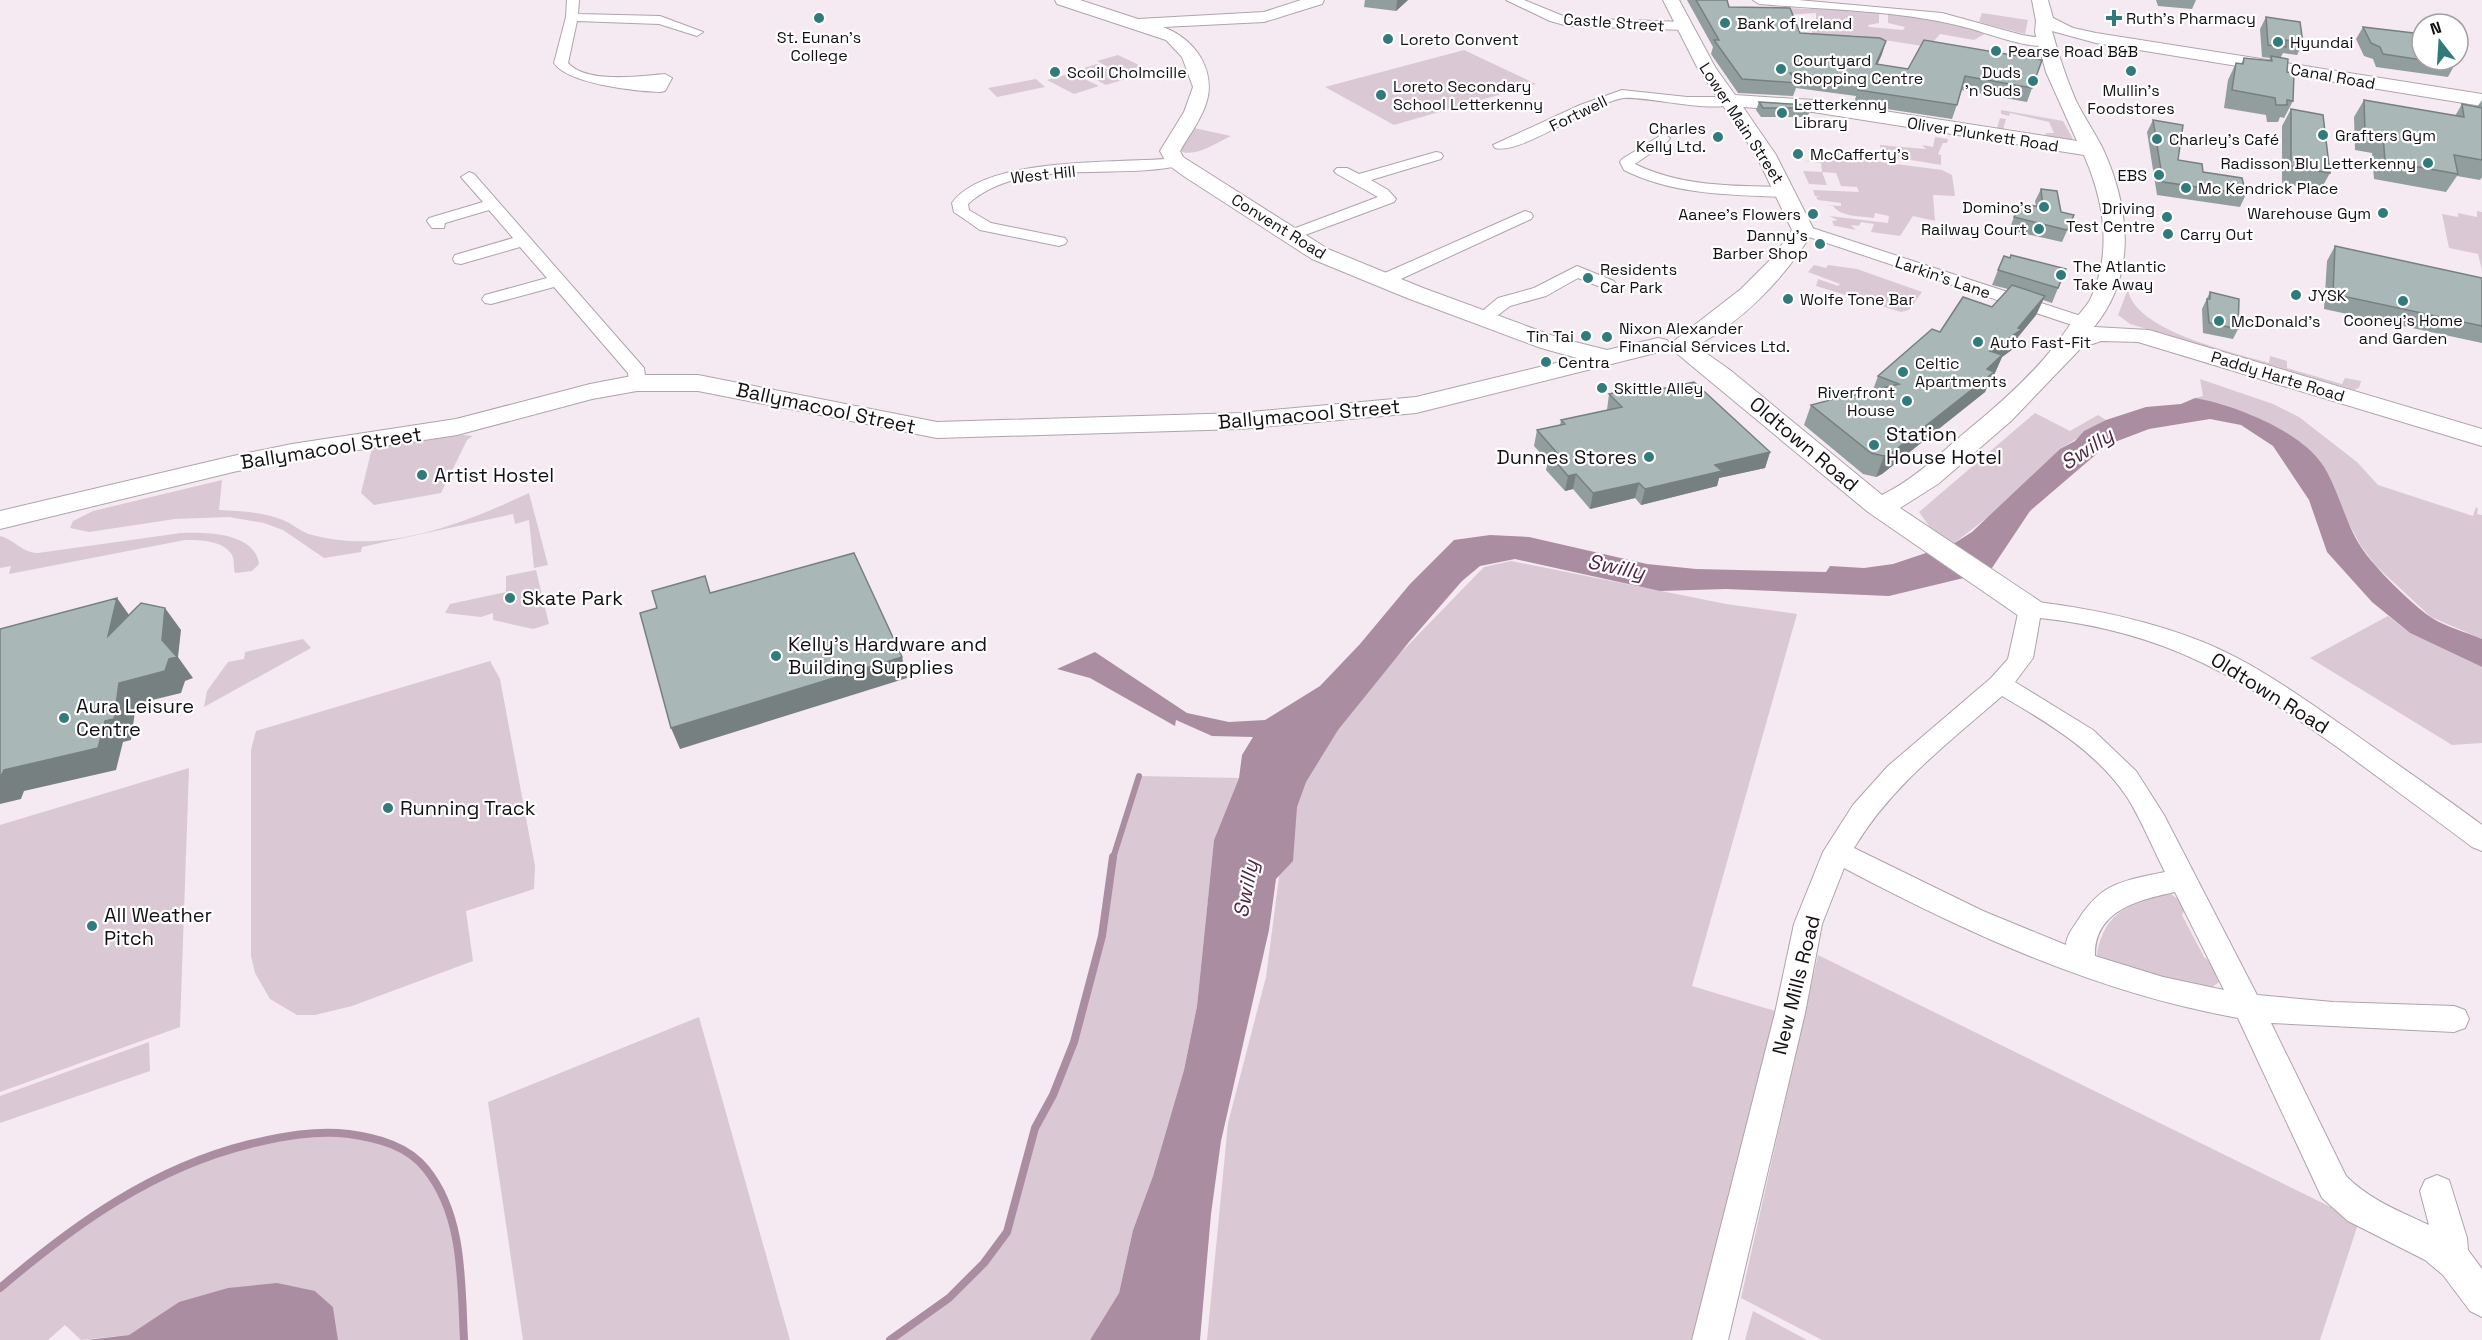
<svg xmlns="http://www.w3.org/2000/svg" width="2482" height="1340" font-family="'Space Grotesk',sans-serif">
<rect width="100%" height="100%" fill="#f5eaf1"/>
<path fill="#dbc8d5" d="M1811,5L1879,14V23L1868,25L1869,27L1903,30L1905,27L1888,23V13L1921,15L1990,31L1974,40L1940,34L1929,47L1852,35L1844,42L1810,44L1813,27L1825,28V23L1816,22V13L1785,15L1783,8L1811,9Z
M1982,13L2028,20L2025,34L1979,22Z
M1464,50L1536,84L1394,125L1325,87Z
M1118,55L1141,66L1119,73L1097,61Z
M1097,64L1126,79L1106,85L1077,70Z
M1072,73L1099,86L1074,94L1047,80Z
M1036,79L1045,87L997,97L988,88Z
M2001,110L2063,121L2073,139L2071,141L1999,129L1997,128L2000,118L2006,119L2003,130L2045,137L2046,133H2054L2049,122L2010,113L2009,116L2001,114Z
M1194,128L1231,136C1216,143 1195,158 1180,151Z
M1935,137L1948,139L1947,143H1943L1938,154L1941,155V165L1881,155L1880,145L1926,149L1922,145L1933,147Z
M1821,151L1849,154L1850,158L1942,170L1952,175L1955,196L1933,195L1935,221L1913,216L1900,236L1871,232L1874,224L1861,222L1859,226L1851,225L1856,230L1831,225H1834L1832,221L1838,220L1829,216L1888,223L1889,216L1875,213L1874,218C1860,216 1841,217 1833,206L1824,205L1841,206V203L1818,200L1816,197H1822L1815,196L1813,190L1859,192L1857,187L1841,186L1836,173L1822,172L1827,185L1809,184L1803,171L1822,172L1821,163L1804,161L1821,160Z
M2477,211L2482,212V270L2478,254L2449,248L2442,214L2458,217V213L2477,217Z
M1828,265L1857,269L1922,292L1909,310L1901,312L1816,286L1818,279L1838,286L1840,284L1808,272L1814,265L1826,268Z
M2128,289C2133,331 2236,353 2269,363L2270,356L2287,361V368L2342,384L2345,378L2361,381L2359,388L2354,390L2130,324L2118,315Z
M2200,379L2273,404L2299,417L2357,462L2378,485L2473,516L2476,507L2478,509L2477,514L2482,515V639L2431,617L2376,566L2361,546L2309,450L2276,427L2247,413L2195,398L2203,396Z
M2035,413L2070,431L2098,415L2106,420L2060,449L2001,507L1953,544L1932,530L1919,512Z
M463,435L473,436L467,440L441,493L374,505L361,493L372,448Z
M222,480L219,510C240,511 263,512 283,520C293,524 301,532 312,535C386,555 462,524 529,493L548,565L534,568L529,520L515,524L513,514L362,547L361,552L324,558L283,530L264,523L229,517L175,519L89,532L70,528L73,521L93,511Z
M181,533C205,532 255,532 259,564L252,571L235,573C233,568 235,561 232,555C223,540 200,540 185,540L9,574L11,566L0,568V536C15,540 21,552 38,553Z
M1511,561L1726,604L1797,614L1692,986L1785,1014L1694,1340H1207L1228,1123L1266,977L1285,831L1306,767L1347,708L1484,567Z
M536,570L549,624L533,629L493,620V613L481,617L445,613L450,604L506,592V576Z
M2388,616L2410,633L2482,667V743L2452,745L2310,658Z
M303,639L311,648L204,707L207,691L228,662L244,659L245,652Z
M490,661L500,679L535,866L534,889L466,911L473,961L352,1006L315,1015H297L270,999L255,973L251,956V750L256,731Z
M189,768L180,1027L0,1092V825Z
M1139,776L1239,778L1214,840L1197,1006L1184,1070L1153,1176L1133,1230L1119,1293L1090,1340H890L949,1298L984,1263L1007,1232L1019,1195L1035,1128L1053,1095L1074,1042L1102,936L1111,864Z
M2171,894L2187,906L2182,915L2204,957L2219,969V982L2210,989H2194L2177,980L2096,962C2100,915 2129,900 2171,894Z
M1818,955L2359,1221L2320,1340H1822L1741,1298Z
M699,1017L790,1340H523L488,1102Z
M149,1042L150,1071L0,1123V1096Z
M334,1132C350,1134 370,1134 384,1140C461,1173 461,1269 464,1340H338L333,1307L315,1291L179,1302L129,1335L81,1340L65,1325L48,1340H0V1288C103,1197 193,1140 334,1132Z
M1753,1311L1807,1340H1745Z"/>
<path fill="#ab8da2" d="M2195,398C2235,405 2308,433 2327,472C2340,496 2346,524 2361,547C2373,566 2412,605 2432,618C2446,627 2466,632 2482,639V667L2410,633L2372,602L2327,552L2309,500L2273,446L2241,425L2210,419L2149,429L2107,445L2030,511L1992,568L1972,576L1889,596L1726,589L1660,591L1515,559L1480,566L1462,581L1409,642L1338,730L1306,782L1297,807L1293,861L1276,879L1269,930L1221,1141L1211,1214L1200,1340H1090L1119,1293L1133,1230L1153,1176L1184,1070L1197,1006L1214,840L1239,778L1242,755L1253,737L1212,736L1176,720L1175,726L1090,678L1057,669L1095,652L1187,713L1229,722L1265,720L1320,686L1360,644L1410,584L1454,540L1490,535L1529,537L1647,564L1696,569L1826,572L1830,566L1864,568L1893,564L1953,544L1972,532L2060,449L2075,441L2084,431L2106,420L2146,407L2181,404Z
M277,1283L315,1291L333,1307L338,1340H87L129,1335L179,1302L228,1288Z"/>
<g fill="none" stroke-linecap="round" stroke-linejoin="round">
<path stroke="#ab8da2" stroke-width="6" d="M1113,858L1139,776"/>
<path stroke="#ab8da2" stroke-width="8" d="M0,1288C75,1224 153,1168 250,1144C283,1136 316,1130 349,1134C378,1138 408,1146 426,1169C464,1216 461,1283 464,1340
M890,1340L949,1298L984,1263L1007,1232L1035,1128L1053,1095L1074,1042L1102,936L1113,857"/>
<g stroke="#aea4ab" stroke-width="2">
<path id="street" d="M567,0H579L578,14L660,16L703,32L697,36L659,24L577,21L568,63C587,84 639,76 665,74L672,78L665,91L660,92C635,91 568,84 554,63L566,17Z
M1506,0H1524L1568,18L1684,22L1690,26L1684,30L1568,26L1550,21Z
M1753,0H1798L1942,13L2022,35L2054,40L2055,43C2044,54 1988,34 1972,29C1904,10 1829,10 1759,4Z
M1622,90L1687,97H1731L1738,101C1724,116 1646,96 1624,98C1592,102 1522,155 1495,148L1493,145L1580,105Z
M1663,134L1670,138L1668,141L1635,164C1681,187 1736,186 1786,187L1794,192L1786,197C1732,195 1673,195 1624,170L1620,162L1622,159Z
M1436,152L1441,153L1443,156L1441,159L1371,180L1388,190L1396,199L1394,202L1297,238H1285L1283,235L1285,232L1378,197L1337,174L1334,171L1337,168H1347L1359,174Z
M1177,158L1182,159L1184,162L1182,165C1118,181 1020,156 968,204L969,210L991,223L1065,238L1067,241L1065,244L1059,246L980,230L954,212L952,203C987,155 1121,164 1177,158Z
M469,172L474,174L644,368L646,383L644,387H630L628,373L554,287L491,304L485,303L482,299L485,295L547,278L520,247L461,264L455,263L453,259L455,255L513,238L489,210L445,223L444,228H432L427,221L429,218L483,202L461,177Z
M1525,211L1531,213L1533,216L1531,219L1390,284H1378L1375,280L1378,276Z
M1803,225L2090,319L2093,323L2090,327H2078L1797,233L1795,230Z
M1577,266L1614,281L1617,285L1608,290L1578,278L1546,296L1510,306L1489,322H1477L1474,318L1498,298L1534,288Z
M2030,601C2089,608 2148,620 2203,642C2257,664 2304,699 2352,732C2395,763 2439,793 2482,825V851L2472,847C2430,815 2387,784 2344,752C2241,678 2169,632 2040,618L2033,658L2015,682L2093,730L2136,771L2164,815L2257,995L2333,1002L2454,1006L2465,1010L2469,1019L2465,1028L2454,1032L2271,1023L2346,1176C2370,1200 2399,1211 2429,1225L2420,1191L2425,1180L2437,1175L2449,1180L2467,1238L2468,1250L2482,1269V1317L2470,1311L2443,1275L2425,1260L2348,1221L2322,1198L2238,1018C2098,993 1969,934 1844,868L1822,924L1805,1013L1728,1340H1692L1775,1013L1794,924L1823,852L1853,805L1888,766L1991,678L2008,659L2019,609L2022,604ZM2002,696C2048,723 2096,751 2127,797C2142,821 2152,847 2165,872C2123,881 2102,882 2078,920C2073,928 2066,936 2066,945L1983,911L1854,848C1891,786 1948,743 2002,696ZM2175,892L2224,990L2163,977L2095,956C2094,910 2139,900 2175,892Z"/>
</g>
<g stroke="#aea4ab" stroke-width="2">
<path id="secondary" d="M1055,0H1080L1138,19L1264,12L1301,0H1324L1322,4L1264,22L1163,27C1179,33 1192,43 1201,58C1221,95 1199,119 1180,151L1183,157L1328,249L1423,288L1559,338L1607,350L1658,338L1667,340L1670,344L1741,289L1774,256L1792,230L1756,155L1697,67L1663,0H1679L1715,67L1735,95L1813,100L2077,141L2046,72L2035,32L2036,21L2032,0H2048L2053,18L2073,28L2096,33L2482,94V106L2096,43L2052,31C2058,53 2067,80 2076,101C2084,117 2095,133 2103,149C2129,206 2138,274 2094,327L2149,330L2482,429V446L2138,342L2101,341L2081,348L2011,421L1938,484L1900,508L2041,602L2046,609L2041,616L2030,619L2019,616L1868,512L1669,347L1667,350L1416,413L1240,429L937,438L698,391H637L592,399L457,435L292,460L233,472L0,529V511L233,456L292,444L456,419L590,384L637,375H698L937,422L1240,413L1416,397L1577,358L1541,348L1407,298L1312,259L1185,177L1167,164L1160,151L1184,112L1193,87L1182,57L1166,40L1057,4ZM1743,107L1813,112L2084,155C2104,201 2113,252 2090,300C2084,310 2074,319 2067,329C2041,367 2006,399 1969,429C1942,452 1915,479 1882,495L1730,370L1696,346C1744,321 1786,276 1814,230L1776,155Z"/>
</g>
<use href="#street" fill="#fff" fill-rule="evenodd"/>
<use href="#secondary" fill="#fff" fill-rule="evenodd"/>
</g>
<path fill="#929d9d" d="M1365,0H1408L1396,11L1364,7Z
M1687,0H1727L1729,7L1800,33L1882,54L1877,64L1908,69L2042,60L2027,102L1962,90L1952,119L1854,104L1856,96L1796,88L1793,96L1738,93L1711,54L1713,47Z
M2156,0H2196L2192,9L2158,6Z
M2266,17L2303,43L2297,55L2283,53L2281,57L2287,72L2293,101L2284,118L2280,117L2278,122H2267L2266,115L2224,108L2228,80L2236,63L2241,64L2244,58L2269,61L2270,58L2262,57L2260,29Z
M2363,27L2455,64L2448,77L2376,67L2373,59L2364,56L2356,39Z
M2364,100L2455,116L2462,104L2477,107L2482,100V177L2480,180L2457,176L2446,192L2374,179L2372,153L2355,150L2354,117Z
M1759,102L1810,108L1808,117H1761L1756,110Z
M2291,109L2330,173L2320,191L2282,183V126Z
M2153,120L2178,160L2246,194L2240,207L2157,195L2147,132Z
M2041,189L2061,212L2074,215L2062,242L2009,230L2014,217L2036,206L2035,201Z
M2335,246L2482,278V343L2324,309L2327,261Z
M1998,270L2058,288L2052,303L2043,300L2036,315L2018,337L2013,349L2002,357L1994,375L1991,378L1985,392L1882,474L1876,477L1863,474L1804,425L1811,405L1849,399L1873,390L1878,376L1940,332L1992,307L2008,289L1992,285Z
M2210,292L2238,329L2233,339L2203,333L2202,309Z
M1656,390L1770,452L1765,468L1719,478L1717,486L1641,505L1635,498L1590,509L1573,489L1565,491L1546,470L1548,461L1534,446L1537,430L1560,425L1561,420L1607,410L1609,394Z"/>
<path fill="#778080" d="M1397,0H1408L1396,11Z
M1886,41L1882,54L1872,77L1876,64Z
M2045,296L2036,315L2018,337L2013,349L2002,357L1994,375L1991,378L1985,392L1882,474L1876,477L1884,456Z
M1770,452L1765,468L1719,478L1717,486L1641,505L1645,489L1715,465Z
M1576,474L1573,489L1565,491L1568,476Z
M1639,483L1635,498L1590,509L1593,493Z
M117,598L132,619L108,636Z
M165,608L181,630L178,657L193,678L185,681L181,693L136,704L131,740L123,742L116,770L24,791L21,799L0,804V778L4,770L105,721L119,683Z
M902,657L907,678L680,749L671,728Z"/>
<path fill="#aab7b7" stroke="#778080" stroke-width="1.5" d="M1696,0H1727L1729,7L1790,8L1800,33L1880,38L1886,41L1876,64L1908,69L1924,40L2042,60L2032,88L1965,76L1957,105L1858,90L1862,83L1790,73L1797,83L1742,79L1714,40H1719Z
M2266,17L2300,22L2303,43L2286,40V47L2268,45Z
M2363,27L2422,34V60L2383,54L2380,47L2371,43Z
M2271,56L2288,59L2287,72L2294,73L2293,101L2287,100V105H2276L2275,98L2232,90L2236,63L2243,64L2244,58L2272,61Z
M2425,60H2453L2455,64Z
M2364,100L2464,117L2462,104L2482,108V160L2454,155L2458,174L2385,161L2383,135L2365,132Z
M1759,102L1808,105L1810,108H1763Z
M2291,109L2323,115L2330,173L2291,166Z
M2153,120L2183,125L2178,160L2202,164L2203,172L2242,178L2246,194L2163,182Z
M2041,189L2057,191L2061,212L2074,215L2067,230L2014,217L2022,203L2043,208Z
M2335,246L2482,278V326L2333,294Z
M2011,255L2066,269L2058,288L1998,270L2004,256L2010,258Z
M2012,285L2045,296L2018,328L2022,329L1990,351L2002,355L1987,369L1994,372L1890,454L1884,456L1871,453L1811,405L1845,396L1849,399L1855,395L1899,384L1878,376L1932,329L1940,332L1963,297L1992,307Z
M2210,292L2239,299L2238,329L2209,323L2207,299H2210Z
M1694,382L1770,452L1715,465L1722,471L1645,489L1639,483L1593,493L1576,474L1568,476L1549,454L1557,453L1537,430L1565,424L1561,420L1622,407L1609,394L1651,385L1656,390Z
M854,553L902,657L671,728L640,613L657,608L652,591L705,576L710,593Z
M117,598L108,636L141,603L165,608L162,640L177,657L169,659L165,671L119,683L114,719L105,721L98,748L4,770L0,778V629Z"/>
<g fill="#327b7b" stroke="#fff" stroke-width="2">
<circle cx="819" cy="18" r="6"/>
<path d="M2111 9h6v6h6v6h-6v6h-6v-6h-6v-6h6z"/>
<circle cx="1725" cy="23" r="6"/>
<circle cx="1388" cy="39" r="6"/>
<circle cx="2278" cy="42" r="6"/>
<circle cx="1996" cy="51" r="6"/>
<circle cx="1781" cy="69" r="6"/>
<circle cx="2131" cy="71" r="6"/>
<circle cx="1055" cy="72" r="6"/>
<circle cx="2033" cy="81" r="6"/>
<circle cx="1381" cy="95" r="6"/>
<circle cx="1782" cy="113" r="6"/>
<circle cx="2323" cy="135" r="6"/>
<circle cx="1718" cy="137" r="6"/>
<circle cx="2157" cy="139" r="6"/>
<circle cx="1798" cy="154" r="6"/>
<circle cx="2428" cy="163" r="6"/>
<circle cx="2159" cy="175" r="6"/>
<circle cx="2186" cy="188" r="6"/>
<circle cx="2044" cy="207" r="6"/>
<circle cx="2383" cy="213" r="6"/>
<circle cx="1813" cy="214" r="6"/>
<circle cx="2167" cy="217" r="6"/>
<circle cx="2039" cy="229" r="6"/>
<circle cx="2168" cy="234" r="6"/>
<circle cx="1820" cy="244" r="6"/>
<circle cx="2061" cy="275" r="6"/>
<circle cx="1588" cy="278" r="6"/>
<circle cx="2296" cy="295" r="6"/>
<circle cx="1788" cy="299" r="6"/>
<circle cx="2403" cy="301" r="6"/>
<circle cx="2219" cy="321" r="6"/>
<circle cx="1586" cy="336" r="6"/>
<circle cx="1607" cy="337" r="6"/>
<circle cx="1978" cy="342" r="6"/>
<circle cx="1546" cy="362" r="6"/>
<circle cx="1903" cy="372" r="6"/>
<circle cx="1602" cy="388" r="6"/>
<circle cx="1907" cy="401" r="6"/>
<circle cx="1874" cy="445" r="6"/>
<circle cx="1649" cy="457" r="6"/>
<circle cx="422" cy="475" r="6"/>
<circle cx="510" cy="598" r="6"/>
<circle cx="776" cy="656" r="6"/>
<circle cx="64" cy="718" r="6"/>
<circle cx="388" cy="808" r="6"/>
<circle cx="92" cy="926" r="6"/>
</g>
<g text-anchor="middle" stroke-width="4.5" stroke-linejoin="round" paint-order="stroke">
<g font-size="16" fill="#141013" stroke="#fff" text-anchor="start">
<text x="2126" y="24">Ruth's Pharmacy</text>
<text x="1737" y="29">Bank of Ireland</text>
<text x="819" y="43" text-anchor="middle">St. Eunan's<tspan x="819" dy="18">College</tspan></text>
<text x="1400" y="45">Loreto Convent</text>
<text x="2290" y="48">Hyundai</text>
<text x="2008" y="57">Pearse Road B&amp;B</text>
<text x="1793" y="66">Courtyard<tspan x="1793" dy="18">Shopping Centre</tspan></text>
<text x="1067" y="78">Scoil Cholmcille</text>
<text x="2021" y="78" text-anchor="end">Duds<tspan x="2021" dy="18">'n Suds</tspan></text>
<text x="1393" y="92">Loreto Secondary<tspan x="1393" dy="18">School Letterkenny</tspan></text>
<text x="2131" y="96" text-anchor="middle">Mullin's<tspan x="2131" dy="18">Foodstores</tspan></text>
<text x="1794" y="110">Letterkenny<tspan x="1794" dy="18">Library</tspan></text>
<text x="1706" y="134" text-anchor="end">Charles<tspan x="1706" dy="18">Kelly Ltd.</tspan></text>
<text x="2335" y="141">Grafters Gym</text>
<text x="2169" y="145">Charley's Café</text>
<text x="1810" y="160">McCafferty’s</text>
<text x="2416" y="169" text-anchor="end">Radisson Blu Letterkenny</text>
<text x="2147" y="181" text-anchor="end">EBS</text>
<text x="2198" y="194">Mc Kendrick Place</text>
<text x="2032" y="213" text-anchor="end">Domino's</text>
<text x="2155" y="214" text-anchor="end">Driving<tspan x="2155" dy="18">Test Centre</tspan></text>
<text x="2371" y="219" text-anchor="end">Warehouse Gym</text>
<text x="1801" y="220" text-anchor="end">Aanee's Flowers</text>
<text x="2027" y="235" text-anchor="end">Railway Court</text>
<text x="2180" y="240">Carry Out</text>
<text x="1808" y="241" text-anchor="end">Danny's<tspan x="1808" dy="18">Barber Shop</tspan></text>
<text x="2073" y="272">The Atlantic<tspan x="2073" dy="18">Take Away</tspan></text>
<text x="1600" y="275">Residents<tspan x="1600" dy="18">Car Park</tspan></text>
<text x="2308" y="301">JYSK</text>
<text x="1800" y="305">Wolfe Tone Bar</text>
<text x="2403" y="326" text-anchor="middle">Cooney's Home<tspan x="2403" dy="18">and Garden</tspan></text>
<text x="2231" y="327">McDonald's</text>
<text x="1619" y="334">Nixon Alexander<tspan x="1619" dy="18">Financial Services Ltd.</tspan></text>
<text x="1574" y="342" text-anchor="end">Tin Tai</text>
<text x="1990" y="348">Auto Fast-Fit</text>
<text x="1558" y="368">Centra</text>
<text x="1915" y="369">Celtic<tspan x="1915" dy="18">Apartments</tspan></text>
<text x="1614" y="394">Skittle Alley</text>
<text x="1895" y="398" text-anchor="end">Riverfront<tspan x="1895" dy="18">House</tspan></text>
</g>
<g font-size="16" fill="#141013" stroke="#fff">
<text transform="translate(1614 22) rotate(4)" y="6">Castle Street</text>
<text transform="translate(2333 76) rotate(10)" y="6">Canal Road</text>
<text transform="translate(1578 113) rotate(-26)" y="6">Fortwell</text>
<text transform="translate(1742 123) rotate(57)" y="6">Lower Main Street</text>
<text transform="translate(1983 134) rotate(9)" y="6">Oliver Plunkett Road</text>
<text transform="translate(1043 174) rotate(-6)" y="6">West Hill</text>
<text transform="translate(1279 226) rotate(32)" y="6">Convent Road</text>
<text transform="translate(1943 277) rotate(19)" y="6">Larkin's Lane</text>
<text transform="translate(2278 376) rotate(17)" y="6">Paddy Harte Road</text>
</g>
<g font-size="20" fill="#141013" stroke="#fff">
<text transform="translate(826 408) rotate(12)" y="7">Ballymacool Street</text>
<text transform="translate(1309 414) rotate(-5)" y="7">Ballymacool Street</text>
<text transform="translate(1804 444) rotate(40)" y="7">Oldtown Road</text>
<text transform="translate(331 448) rotate(-9)" y="7">Ballymacool Street</text>
<text transform="translate(2270 693) rotate(32)" y="7">Oldtown Road</text>
<text transform="translate(1796 985) rotate(-76)" y="7">New Mills Road</text>
</g>
<g font-size="20" fill="#141013" stroke="#fff" text-anchor="start">
<text x="1886" y="441">Station<tspan x="1886" dy="23">House Hotel</tspan></text>
<text x="1637" y="464" text-anchor="end">Dunnes Stores</text>
<text x="434" y="482">Artist Hostel</text>
<text x="522" y="605">Skate Park</text>
<text x="788" y="651">Kelly's Hardware and<tspan x="788" dy="23">Building Supplies</tspan></text>
<text x="76" y="713">Aura Leisure<tspan x="76" dy="23">Centre</tspan></text>
<text x="400" y="815">Running Track</text>
<text x="104" y="922">All Weather<tspan x="104" dy="23">Pitch</tspan></text>
</g>
<g font-size="21" font-style="italic" fill="#502746" stroke="#fff">
<text transform="translate(2087 449) rotate(-33)" y="7">Swilly</text>
<text transform="translate(1616 567) rotate(12)" y="7">Swilly</text>
<text transform="translate(1246 889) rotate(-79)" y="7">Swilly</text>
</g>
</g>
<g transform="translate(2440 42) rotate(343)"><circle r="28" fill="#ffffff" stroke="#a19fa1" stroke-width="1.5"/>
<path d="M0-4.5L10 22L0 15L-10 22Z" fill="#327b7b"/>
<text y="-9" font-size="16" font-weight="bold" text-anchor="middle" fill="#141013">N</text>
</g>
</svg>
